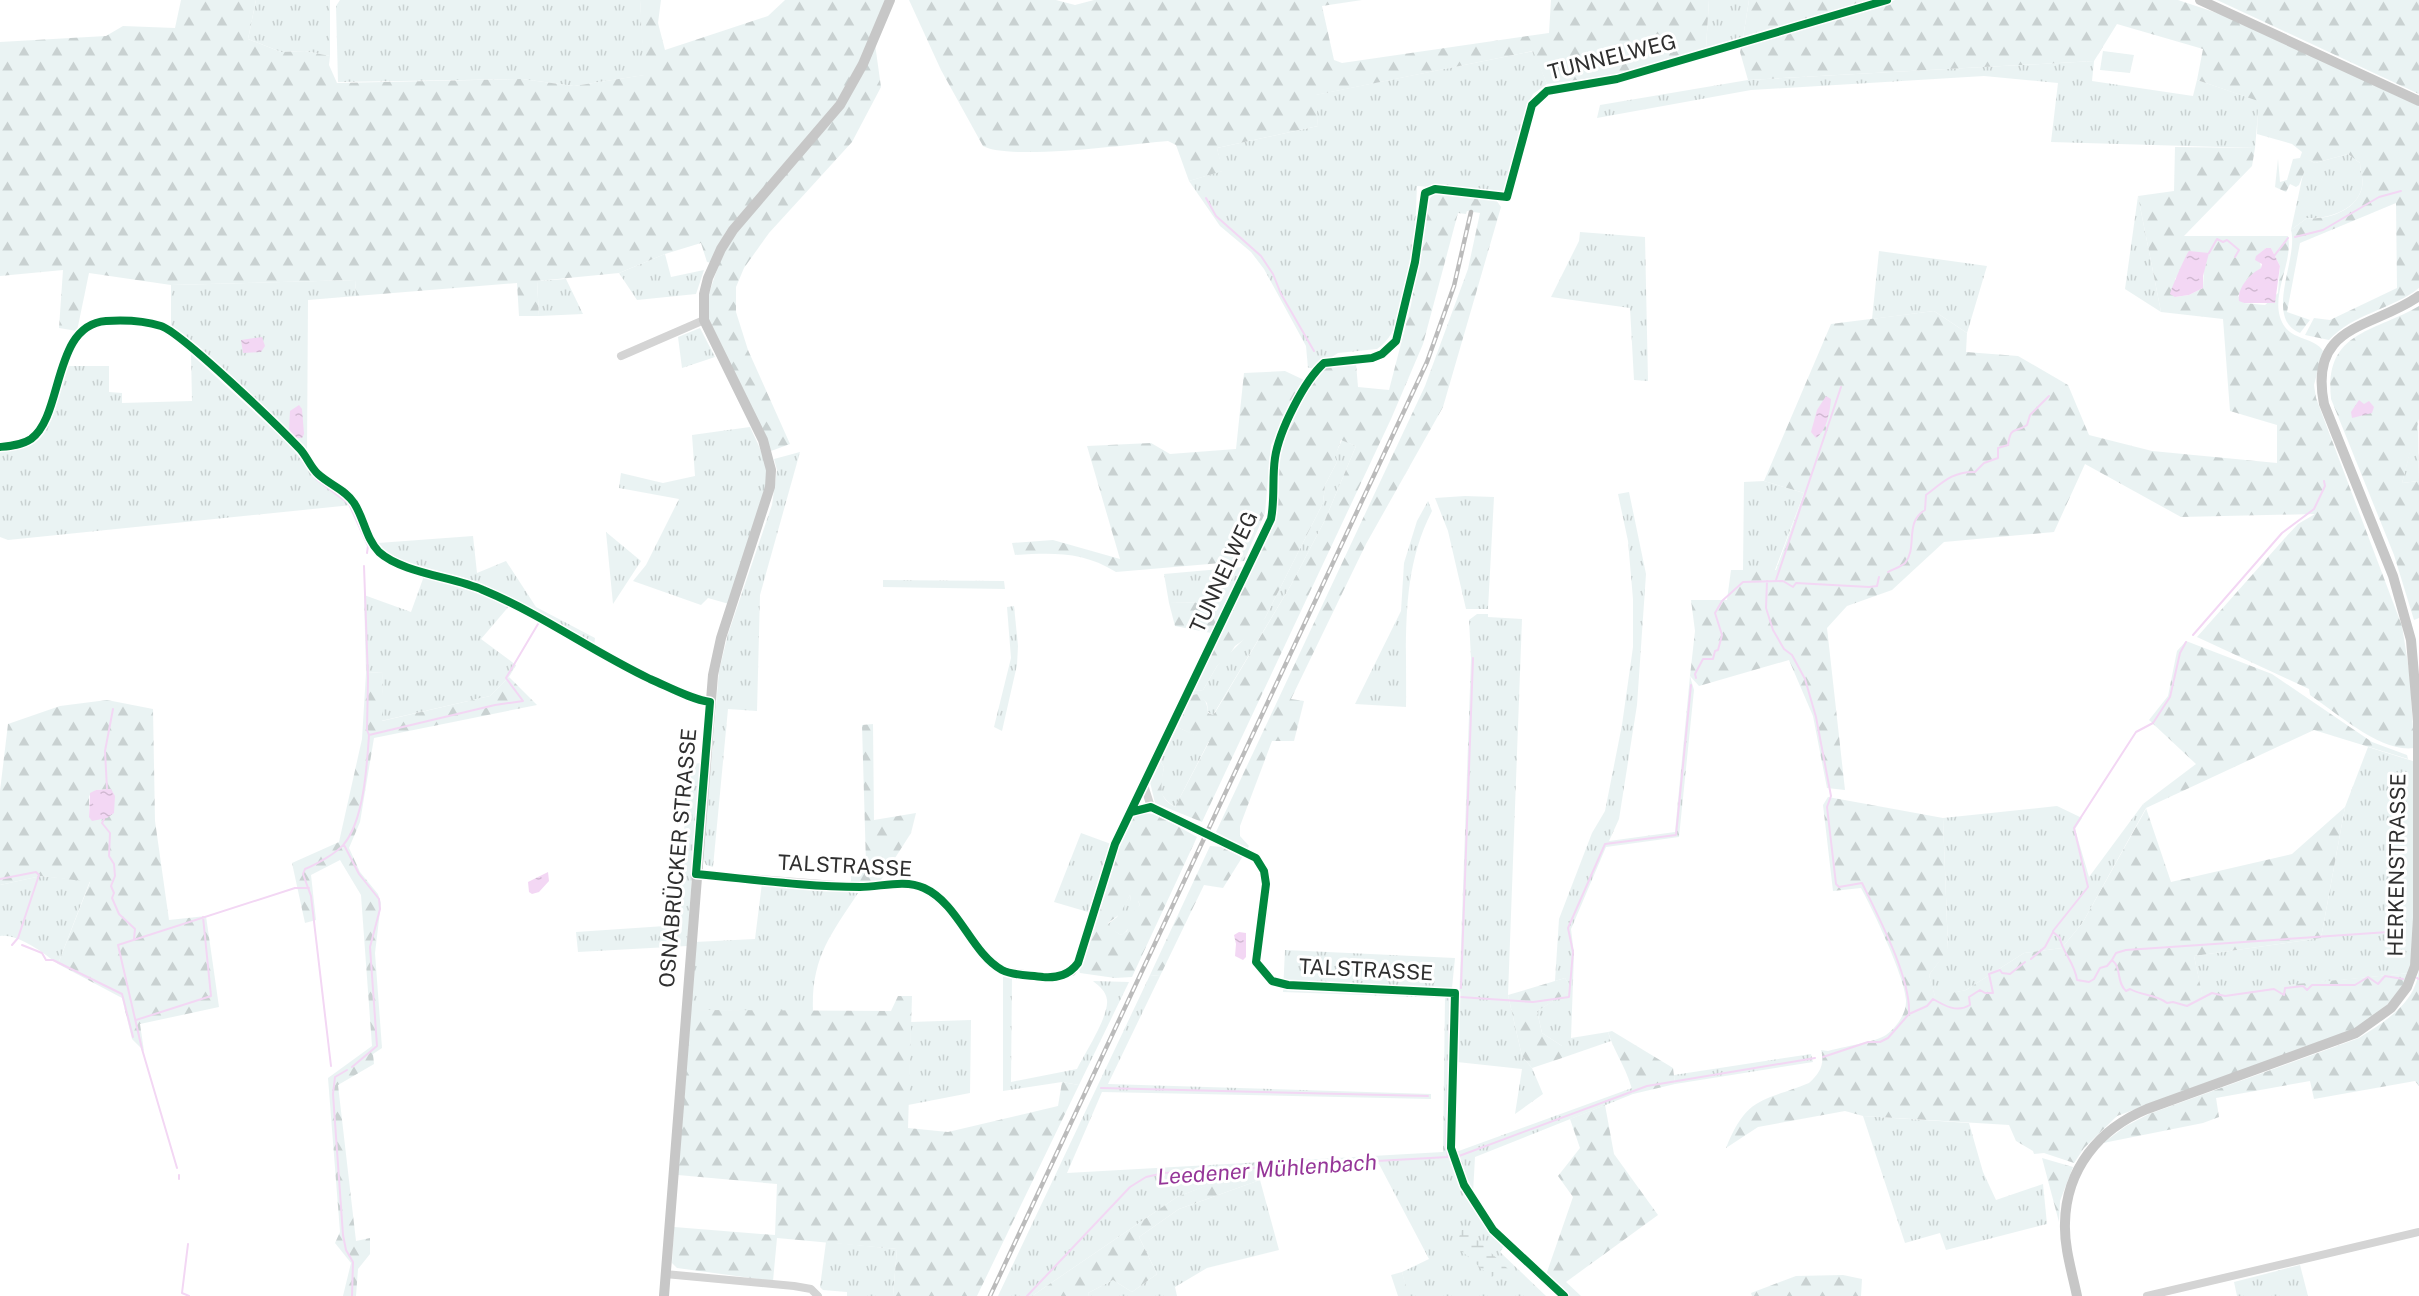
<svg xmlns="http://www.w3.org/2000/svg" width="2419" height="1296" font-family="'Public Sans',sans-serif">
<defs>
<pattern id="grass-tufts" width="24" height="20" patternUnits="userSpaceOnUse" patternTransform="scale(1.5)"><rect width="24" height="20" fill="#eaf3f3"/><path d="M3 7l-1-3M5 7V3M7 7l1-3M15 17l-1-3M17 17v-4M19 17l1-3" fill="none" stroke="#c9d1d1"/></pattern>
<pattern id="forest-firs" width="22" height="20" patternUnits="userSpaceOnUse" patternTransform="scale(1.5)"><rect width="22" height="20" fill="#eaf3f3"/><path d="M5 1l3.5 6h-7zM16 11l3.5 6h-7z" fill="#c9d1d1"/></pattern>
<pattern id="wetland-marsh" width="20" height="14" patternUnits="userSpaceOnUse" patternTransform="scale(1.5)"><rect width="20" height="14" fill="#eaf3f3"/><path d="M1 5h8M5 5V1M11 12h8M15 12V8" fill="none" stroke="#c9d1d1"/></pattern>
<pattern id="water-ripples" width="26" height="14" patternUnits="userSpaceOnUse" patternTransform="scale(1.5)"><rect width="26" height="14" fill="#f3d7f4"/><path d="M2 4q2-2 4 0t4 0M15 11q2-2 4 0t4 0" fill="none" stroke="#d1b9d2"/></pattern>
</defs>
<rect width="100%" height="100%" fill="#fff"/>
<path fill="url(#grass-tufts)" d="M256,0H330V56L305,51L281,52L248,39Z
M340,0H640L645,75L574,86L522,79L338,82L336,6Z
M1709,0H1749L1743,38L1706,48Z
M1534,51L1547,84L1533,94L1528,104L1503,193L1417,186C1415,228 1415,324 1377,349L1338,353L1315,368H1308L1306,346L1264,269L1251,252L1220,226L1189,181L1222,171L1217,148L1318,126L1315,95Z
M2094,61L2092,81L2193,96L2197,80L2259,101L2255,148L2051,142L2058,83L1984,76L1751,90L1597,118L1600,105L1748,80Z
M2348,154L2360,163C2360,171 2364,180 2362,187C2357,211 2327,219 2307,218L2291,230L2305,165L2309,160L2315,163Z
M2138,196L2161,312L2125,289Z
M1580,232L1645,237L1648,381L1634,380L1630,308L1551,297L1579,241Z
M1879,251L1987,266L1967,333L1934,311L1872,319Z
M665,254L671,277L704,270L696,294L637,300L619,273Z
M566,279L583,314L539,316L537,281Z
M355,280L356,296L308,300L307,453L171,327V285Z
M700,328L715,357L682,368L678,337Z
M191,354L298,452L313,476L352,505L8,540L0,537V450L34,442L41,433L67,366H109V392L122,393V403L192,401Z
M2418,419L2419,481L2402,483Z
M750,427C758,444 767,460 767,480C767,515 740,570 729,604L708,598L701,605L633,581L646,565L679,499L619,488L621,473L663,483L695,476L692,435Z
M1342,440L1356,446L1325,520L1291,585L1213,715L1208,712L1207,703L1198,694L1192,695L1194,691L1203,690L1217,666L1265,618L1323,503L1325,485L1337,462L1334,457Z
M800,452L760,595L757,711L728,709L713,867L706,865L703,858L719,671L728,634L772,505L777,470L774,459Z
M1764,481L1804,493L1775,570H1743L1744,482Z
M1629,492L1646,574L1637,705L1619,819L1609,841L1675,832L1690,676L1694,690L1679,837L1606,847L1571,929L1574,954L1571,1038L1608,1032L1611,1041L1562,1058V1046L1542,1033L1537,1011L1571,990L1565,978L1555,981L1559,919L1592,833L1605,811L1622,725L1633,647V599L1628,541L1618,494Z
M1465,496L1494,497L1488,609H1466L1448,531L1435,498Z
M1428,501L1432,511C1400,573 1407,639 1406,707L1355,704L1401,611L1404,563L1417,521Z
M606,532L641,561L613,604Z
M473,536L477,573L506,561L536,607L595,638L594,647C553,623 511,593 465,578C437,569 395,569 378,543Z
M1243,567L1227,602L1169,603L1164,574Z
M424,576L463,585L510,605L481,639L516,665L509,677L490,696L381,721L383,672L366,673L364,595L411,612Z
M883,580L1004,581L1005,589L883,587Z
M1014,606L1018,646L1017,665L1002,731L994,727L1011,658L1007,607Z
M1477,614H1488V617L1522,619L1508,995L1522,1056L1532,1068L1543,1094L1515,1114L1522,1069L1457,1062L1471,658L1469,620Z
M1177,727L1209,741L1175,807C1156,794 1160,788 1164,767L1160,761Z
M2368,747L2416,762L2414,944L2410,973L2202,994L2194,956L2321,938L2345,807Z
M700,763L687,946L578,952L576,932L680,925L687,765Z
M2143,804L2146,808L2083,922L2062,948L2024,953L1966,990L1935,997L1929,975L1948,949L1943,818L2057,806L2082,818L2075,829L2089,877Z
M1081,833L1111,844L1088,912L1054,902Z
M41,876L90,881L58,964C44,953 17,933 0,936V885Z
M762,883L858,893C830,936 811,958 813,1012L690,1010L695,942L755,939Z
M1130,895L1131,901H1138L1140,905C1133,914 1132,930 1121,935L1109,928L1108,924L1117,917Z
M1285,950L1455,958L1451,998L1449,1149L1461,1186L1478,1216L1504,1246L1500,1252L1546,1296H1408L1402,1272L1429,1259L1379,1164L1258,1172L1256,1167L1177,1197L1032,1296H998L1150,975L1160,976L1108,1084L1431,1094V1099L1102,1092L1067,1173L1443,1152L1445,998L1283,992Z
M1003,976L1012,978L1011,1082L1077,1069C1085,1053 1109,1016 1107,1000C1106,991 1099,986 1093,981L1129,982L1079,1085L1062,1082L1003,1091Z
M971,1020L970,1093L908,1105L911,1022Z
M1811,1054L1813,1062L1675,1084L1674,1075Z
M1632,1088L1633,1094L1475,1157L1473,1193L1456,1152Z
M1863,1116L1969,1123L1983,1172L1996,1200L2043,1184L2047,1224L1946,1250L1940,1233L1905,1243Z
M1260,1180L1279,1250L1207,1268L1175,1287L1177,1296H1089L1088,1293L1113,1280L1132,1292L1157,1274L1139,1237L1179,1209Z
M826,1242L897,1249L893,1296H847V1292L823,1290L820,1287Z
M2300,1265L2308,1296H2237L2234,1282Z"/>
<path fill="url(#forest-firs)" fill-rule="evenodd" d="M181,0H256L248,39L281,52L305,51L330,56L329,65L337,83L522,79L574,86L644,75L640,0H661L658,23L665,50L768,16L785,0H886L875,44L881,87L852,142L769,233L744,268L736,287V312L748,350L790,444L771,451L708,318V296L719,264L707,262L701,243L665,254L619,273L537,281L539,316H519L517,283L356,296L355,280L171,285L89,273L77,331L59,328L63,270L0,276V42L106,36L123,26L175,28Z
M909,0H1056L1075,5L1094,0H1362L1322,6L1334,60L1342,63L1549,33L1551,0H1709L1706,48L1622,74L1547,84L1533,51L1316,95L1318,126L1217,148L1223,171L1189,181L1176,145L1168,141C1131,144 1010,161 983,146L941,70Z
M1749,0H1882L1743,38Z
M1895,0H2178L2226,16L2416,104L2419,106V288C2391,310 2354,313 2329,340L2305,335L2314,318L2330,320L2397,288L2396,203L2300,243L2287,312L2310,320L2300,333C2263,318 2299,258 2291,230L2307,218C2327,220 2357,211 2362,187C2364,180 2360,171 2360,163L2348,154L2315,163L2309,160L2299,185L2296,187L2290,184L2286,192L2275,187L2278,159L2280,182L2287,180L2293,159L2300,158L2302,152L2292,144L2257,134L2258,101L2197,80L2203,49L2117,24L2094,61L1748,80L1740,52L1742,44L1870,10Z
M2217,0H2419V94Z
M2175,147L2255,148L2252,166L2184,236H2288C2294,264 2266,301 2285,327C2294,340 2315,338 2323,351L2314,385L2316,398L2402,626L2410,676L2414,748C2381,753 2337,713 2310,695L2309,689L2197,637L2284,539L2298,524L2315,514L2181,517L2085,464L2054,532L1944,542L1892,590L1847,606L1827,628L1845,790L1827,788L1813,716L1789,660L1699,686L1690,676L1695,631L1691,600H1727L1731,570H1776L1804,493L1764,481L1831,324L1934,311L1967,333L1966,352L2018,356L2068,385L2089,435L2152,451L2277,463V425L2230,411L2223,319L2161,312L2138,196L2174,191ZM2266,248H2271L2280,266L2278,293L2265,305L2244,303L2238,296L2248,278L2261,268L2259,254ZM2184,267L2204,268L2203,288L2189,295L2175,297V279Z
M1435,193L1494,197L1501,207L1443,407L1366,544L1291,699L1304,701L1294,741H1272L1240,826V836L1249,846L1247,849L1216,832L1425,386L1468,269L1480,213L1467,211L1466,214L1458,213L1423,344L1391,419L1202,822L1155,803L1150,782L1160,761L1164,767C1161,786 1157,797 1175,807L1209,742L1177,727L1192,695L1198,694C1206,700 1207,703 1208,713L1213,715L1216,711L1291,585L1325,520L1356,446L1341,440L1335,457L1337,462L1325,485L1323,503L1265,618L1256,631L1235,646L1228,657L1217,666L1203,690L1194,691L1268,532L1278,460L1283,440L1293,418L1315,377L1324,369L1335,363H1356L1358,387L1389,390L1411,305L1429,199Z
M2419,306V419L2402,483L2419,481V618L2414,620L2394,555L2331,399C2324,331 2373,333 2419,306Z
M1285,371L1304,380L1271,445L1265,513L1244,561L1116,572C1082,551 1052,553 1015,555L1012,543L1053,540L1120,559L1087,446L1151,443L1170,454L1236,449L1244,373Z
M1227,602L1211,633L1175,626L1169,603Z
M2186,641L2272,674L2372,742L2407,755L2408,759L2314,730L2146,808L2171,882L2292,854L2345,807L2321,938L2194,956L2202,993L2410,973L2397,996L2363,1026L2117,1116L2084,1148L2074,1163L2044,1153L2034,1154L2033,1151L2016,1141L2009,1125L1863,1116L1845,1111L1758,1127L1726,1148C1747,1096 1762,1102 1809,1083C1820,1073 1825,1064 1821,1050L1828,1051C1841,1047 1876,1042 1886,1035C1896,1028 1907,1013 1906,1000C1905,977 1873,910 1861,888L1833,891L1823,805L1828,797L1943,818L1948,950L1929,975L1935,996L1966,990L2024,953L2062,948L2083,922L2146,809L2143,804L2196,764L2149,720L2168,696L2177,651Z
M383,672L382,721L490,696L509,677L537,705L374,738L360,822L349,848L360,872L378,894L381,903L375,953L382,1048L373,1054L374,1064L338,1085L356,1241L370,1238V1254L358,1269L356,1296H343L351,1263L335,1243L340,1232L328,1078L372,1046L361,895L340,860L311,875L316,920L305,923L292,863L339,842L362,739L366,673Z
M107,700L153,709L155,821L169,920L206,916L219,1007L140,1024L144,1051L132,1039L122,998L58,964L90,882L41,876L0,885V791L8,724L60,706ZM111,789L107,818L89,817V796L96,790Z
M873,724L874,820L916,813L911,833L879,883H851V865L866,864L862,725Z
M1143,813L1156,814L1197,837L1132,977L1115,978L1080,973L1079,969L1084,960L1119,842L1134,817ZM1130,895L1131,901H1138L1140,905L1132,914L1127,931L1121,935L1109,927L1108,923L1120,914Z
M1210,846L1224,847L1243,856L1223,888L1204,885L1160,976L1150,975Z
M2419,968V1086L2415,1081L2314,1099L2310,1081L2216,1098L2219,1117L2203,1123L2103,1143L2126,1126L2149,1114L2359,1038C2386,1021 2417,1002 2419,968Z
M1565,978L1572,990L1537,1011L1542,1033L1562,1046V1058L1532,1068L1522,1056L1508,995Z
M898,996H912L908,1128L948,1132L1058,1106L1062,1082L1079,1085L977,1296H893L897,1249L777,1238L773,1281L677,1268L672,1263L674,1227L775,1235L777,1184L678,1175L690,1010L891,1011Z
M1612,1031L1673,1068L1675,1084L1633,1094C1629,1072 1615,1054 1608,1032Z
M1605,1105L1614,1154L1658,1215L1566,1282L1581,1296H1569L1546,1275L1573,1197L1558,1176L1580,1148L1570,1119Z
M2042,1158L2073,1167L2060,1201L2059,1222Z
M1256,1166L1260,1180L1179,1209L1139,1237L1157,1274L1132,1292L1113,1280L1088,1293L1089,1296H1032L1177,1197Z
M1402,1272L1408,1293V1296H1398L1391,1275Z
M1843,1275L1862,1279L1861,1296H1752L1751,1293L1796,1276Z"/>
<path fill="url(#wetland-marsh)" d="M1463,1226L1508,1269L1491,1277L1456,1246Z"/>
<path fill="#eaf3f3" d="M2103,51L2134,55L2130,73L2100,70Z"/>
<path fill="url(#water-ripples)" d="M2266,248H2271L2280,266L2275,303H2244L2239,301C2237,288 2250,274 2261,268L2262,264L2255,260L2256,256Z
M2189,251L2209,253L2203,276V288L2189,295L2175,297L2170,294C2171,289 2186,254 2189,251Z
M262,337L265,346L261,352L243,353L241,340Z
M1826,396L1831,399C1830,411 1827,431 1816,438L1811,432L1817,410Z
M2359,400L2364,404L2369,401L2374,407L2372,413L2352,418L2351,412Z
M299,405L302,409L304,434L302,438H295L289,430L290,411Z
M111,789L115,796L114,813L107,818L92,821L89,817L90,793L96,790Z
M548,872L549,881L539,892L532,894L529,892L528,882Z
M1239,932L1246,933V957L1243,960L1235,956L1236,944L1234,935Z"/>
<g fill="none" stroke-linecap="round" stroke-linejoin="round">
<path stroke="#f3d7f4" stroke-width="2" d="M1206,198L1216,216L1261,256L1273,274L1281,294L1314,351
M2295,237L2323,230L2379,197L2401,191
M2209,253L2217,239L2223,242L2227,240L2239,250L2235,257
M2274,256L2288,238
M300,457L316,479L349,504L368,546L367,553
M1888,572C1893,569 1901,567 1905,563C1918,548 1904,522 1925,510L1926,495C1942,483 1953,471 1975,472L1984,463L1998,458V448L2008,445C2011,425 2014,434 2027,425L2030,415L2049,396
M1776,580L1841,387
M1767,581L1766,608L1773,630L1784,649L1792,655L1805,679L1816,717L1831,796L1827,807L1836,884L1839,887L1862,883C1878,916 1911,978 1909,1014
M2193,635L2282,533L2314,509L2325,486L2324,481
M1696,678L1695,674L1703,659H1713L1715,651L1718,650L1722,635L1715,613L1722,601L1743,582L1783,581L1793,587L1796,583L1869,587L1877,586L1879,577
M369,735L495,705L523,701L506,678L538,624
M107,789L105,751L113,709
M104,819L102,823L110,833L109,856L114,864L115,876L111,886L114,893L112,898L119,914L135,929L134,939
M344,845L359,874L379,899L380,909L370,947L377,1046L352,1067
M0,879L36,872L39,875L18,938L12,945
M2053,931L2088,887L2074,828L2136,732L2153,723L2170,697L2180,653L2186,642
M22,945L42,953L46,960H53L122,994L133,1037
M2031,959L2045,947L2053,932L2060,938C2061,950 2075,963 2077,980L2089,982L2094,979L2100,968L2107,966L2112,960C2122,968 2116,982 2126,991L2130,989C2142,996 2155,994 2167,1003L2173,1002L2187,1006L2212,993L2225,996L2274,989L2284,995L2285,988L2303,986L2307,990L2312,985H2355L2368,977L2378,984L2385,976L2403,979
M2112,960L2116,953L2126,950L2403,931
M2417,978L2419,979
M1461,988L1473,658
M1460,997L1533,1002L1569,997L1573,952L1568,928L1605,844L1676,835L1691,685
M136,1020L211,996L203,917
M1823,1057L1868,1042H1880L1888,1038L1909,1014L1927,1006L1933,999C1945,1006 1957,1013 1970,1005L1969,997L1980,990L1985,993H1993L1989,974L2000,970L2002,973L2010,974L2025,962
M331,1066L311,896L303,874L305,869C315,865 337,853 344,844C364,820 367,765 369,735L367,730L368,678L364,566
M347,1070L335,1077L333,1094L343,1235L346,1250L353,1262L352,1296
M1101,1088L1428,1096
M1459,1156L1647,1086L1815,1058
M177,1168L142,1049L118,945L295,888H309
M179,1175V1179
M188,1244L182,1293L189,1296
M1027,1296L1130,1187L1146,1177L1164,1173L1448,1157L1446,1146L1450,1023"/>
<path stroke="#d4d4d4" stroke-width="8" d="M621,356L704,320
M0,447C10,446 22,445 31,439C64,415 52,325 106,321C122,320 145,321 161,326C182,333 279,427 299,448C307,456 310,467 318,474C330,485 346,490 354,503C364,518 366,539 379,552C402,573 454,577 483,590C541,614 593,652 650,679C669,687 690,699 710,702
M1144,785L1151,807
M1131,812L1151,807L1184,823
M1230,844C1238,849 1252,853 1258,861C1274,880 1259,937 1256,962L1272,981L1288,985L1455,993L1451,1148L1464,1185L1493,1230L1564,1296
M696,874L861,887L912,884L925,889L943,902L987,957L1004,971L1052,978L1072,972L1078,963L1115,844L1271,519C1275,499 1272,478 1275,458C1279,431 1304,381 1324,363L1372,358L1382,354L1396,341L1415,262L1425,193L1435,189L1507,197L1532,105L1547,91L1617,79L1887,0
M665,1274L794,1286L811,1289L818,1296
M2147,1296L2419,1232"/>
<path stroke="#c7c7c7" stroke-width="10" d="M2200,0L2419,101
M664,1296L713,675L721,638L770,487L771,470L763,440L704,320V294L708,278L721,249L733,230L840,105L863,64L890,0
M2077,1296C2072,1272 2064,1247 2065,1223C2066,1169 2099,1129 2147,1109L2356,1033L2391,1008L2407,987L2415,966L2418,918V721L2411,640L2393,576L2324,404C2308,323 2373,329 2419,296"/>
<g stroke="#bbb" stroke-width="4.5">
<path id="rail" d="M990,1296L1427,362L1454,286L1471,212"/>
</g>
<use href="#rail" stroke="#fff" stroke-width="2" stroke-dasharray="7" stroke-linecap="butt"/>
<path stroke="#d4d4d4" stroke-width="8" d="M1184,823L1230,844"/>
<g stroke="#fff" stroke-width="11">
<path id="cycleway" d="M0,447C10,446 22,445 31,439C64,415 52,325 106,321C122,320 145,321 161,326C182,333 279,427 299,448C307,456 310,467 318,474C330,485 346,490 354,503C364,518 366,539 379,552C402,573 454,577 483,590C541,614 593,652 650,679C669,687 690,699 710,702L696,874C750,879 806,887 860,887C881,887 904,879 924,888C959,904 971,953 1002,970C1014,976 1029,975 1043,977C1058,978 1069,975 1078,963L1115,844L1271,519C1275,499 1272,478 1275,458C1279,431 1304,381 1324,363L1372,358L1382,354L1396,341L1415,262L1425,193L1435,189L1507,197L1532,105L1547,91L1617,79L1887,0
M1131,812L1151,807L1256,858L1264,871L1266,884L1256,962L1272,981L1288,985L1455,993L1451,1148L1464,1185L1493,1230L1564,1296"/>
</g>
<use href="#cycleway" stroke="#00873e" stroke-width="8"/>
</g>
<g text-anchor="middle" stroke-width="6" stroke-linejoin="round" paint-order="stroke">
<g font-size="21" fill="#2f2f2f" stroke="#fff">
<text transform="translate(1612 57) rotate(-14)" y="7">TUNNELWEG</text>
<text transform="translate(1224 572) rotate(-65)" y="7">TUNNELWEG</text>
<text transform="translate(678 858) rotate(-85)" y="7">OSNABRÜCKER STRASSE</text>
<text transform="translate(2397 865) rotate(-89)" y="7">HERKENSTRASSE</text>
<text transform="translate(845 866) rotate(3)" y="7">TALSTRASSE</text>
<text transform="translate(1366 970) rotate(3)" y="7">TALSTRASSE</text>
</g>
<g font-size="22" font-style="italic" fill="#953698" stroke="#fff">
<text transform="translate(1267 1169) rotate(-4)" y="8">Leedener Mühlenbach</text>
</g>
</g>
</svg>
